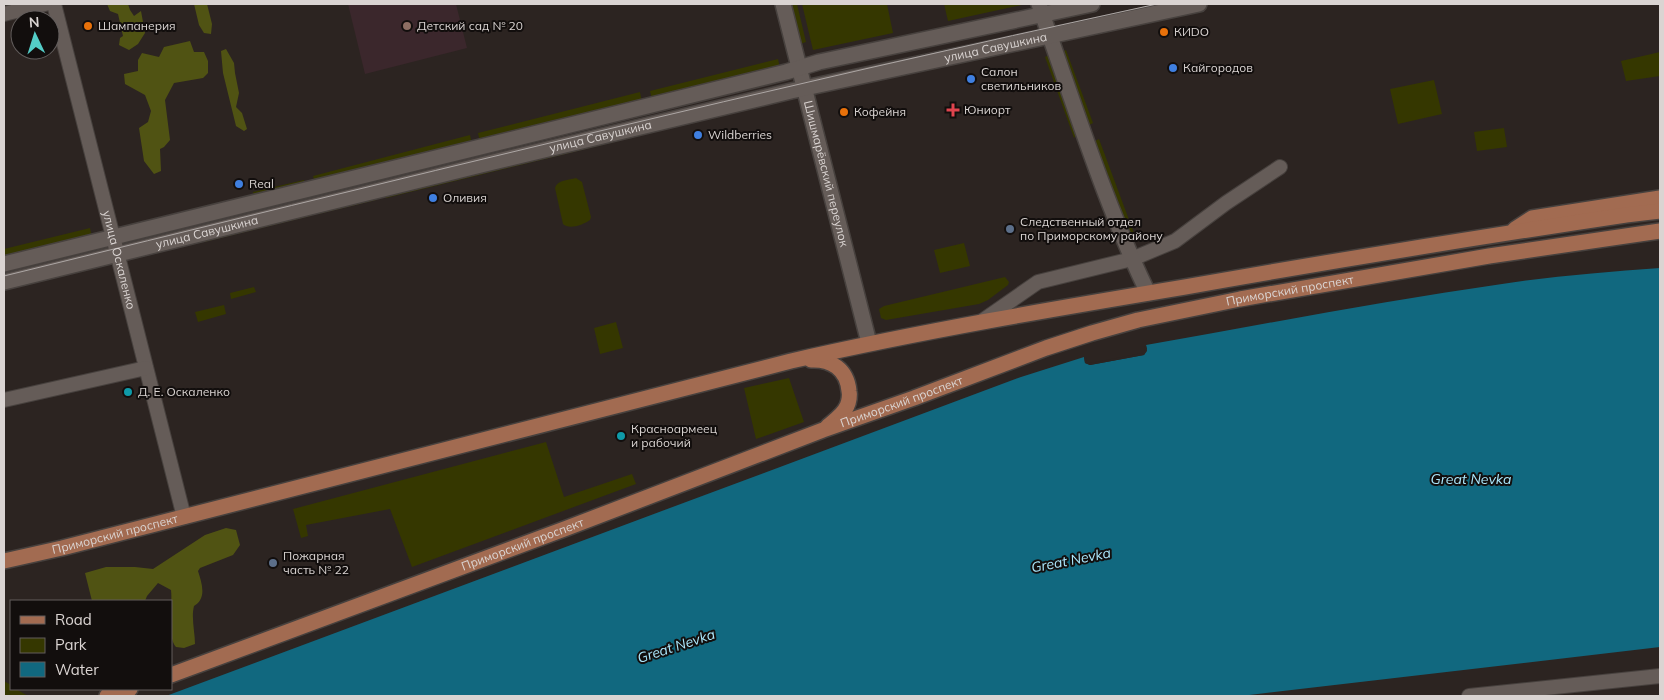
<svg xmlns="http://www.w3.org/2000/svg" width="1664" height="700" font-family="Mulish,sans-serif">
<rect width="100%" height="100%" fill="#2c2421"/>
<path fill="#3b272c" d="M348,4H456L467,48L365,74Z"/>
<path fill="#353700" d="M790,4H797L806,42L800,44Z
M802,4H887L893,33L813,50Z
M944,4H1022V5L948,21Z
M1066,50L1093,123L1089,125L1062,52Z
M1660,52V76L1626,81L1621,61Z
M1049,55L1078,133L1074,138L1045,57Z
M778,59L780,68L652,99L650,91Z
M1434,80L1442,114L1398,124L1390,89Z
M640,92L642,102L480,142L478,133Z
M789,99L386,198L385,194Z
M1504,128L1507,147L1477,151L1474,132Z
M470,135L472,144L315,183L313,176Z
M1099,139L1135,236L1131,237L1095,141Z
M576,178L582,182L591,217L590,220C583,225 569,230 563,224L555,188C557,180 569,180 576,178Z
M304,180L305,185L254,197L253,192Z
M375,196L376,200L318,214L317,210Z
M309,212L310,216L204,242L203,238Z
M90,228L92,237L4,259V249Z
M964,243L970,266L940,273L934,250Z
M1005,277L1009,282L1008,285L988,300L979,304L886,320L881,318L879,309L884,306Z
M254,287L256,292L231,299L230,293Z
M224,305L226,314L198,322L195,312Z
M616,322L623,348L600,354L594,328Z
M789,378L804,422L756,439L744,388Z
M546,442L564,497L632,474L636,484L412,567L390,509L306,525L308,536L301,538L293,509Z
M4,681L11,685V689H16L28,696H4Z"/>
<path fill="#505313" d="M107,4H128L130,10L134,16L141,11L145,33L138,44L129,50L119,45L120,38L123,36L118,14L110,11Z
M194,4H207L212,24L211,34L204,33L199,25Z
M190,41L194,52H204L208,61V73L203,78L174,83L165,100L170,140L164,147L160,149L161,171L154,174L144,161L139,128L148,122L151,111L145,95L125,84L124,74L138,71V60L142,53L159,57L164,47Z
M226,49L234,63L235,73L239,93L236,107L242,113L247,129L244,131L236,126L223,73L221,51Z
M226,528L236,530L240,545L233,555L200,568L198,571C202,584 207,598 194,606C191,618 195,632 195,644L184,648L176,647C166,635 173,606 171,590L158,583L147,596L145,601H92L85,573L106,567H135L153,569L205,535Z"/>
<path fill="#11687f" d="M1660,268V647L1241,696H166L1021,377L1084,357L1085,363L1090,365L1144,355L1147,349L1146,345C1265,324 1383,301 1502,284C1554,276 1607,272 1660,268Z"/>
<path fill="#2c2421" d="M1146,345L1147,351L1144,355L1090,365L1085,363L1084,357H1086L1087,362L1090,363L1143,353L1145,351L1144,346Z"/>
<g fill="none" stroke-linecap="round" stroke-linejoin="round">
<g stroke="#47413e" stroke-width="16">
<g id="street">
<path id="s1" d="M54,4L184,517"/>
<path d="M4,14L45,4"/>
<path d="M982,321L1038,282L1132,259L1175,241L1226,203L1280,167"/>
<path d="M4,400L146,368"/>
<path d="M1469,696L1660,676"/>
</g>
</g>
<g stroke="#47413e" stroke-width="18">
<g id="secondary">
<path id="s2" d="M783,4L869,343"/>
<path d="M1039,4L1047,28C1078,116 1107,208 1148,293"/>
<path d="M4,264L786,72L819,62L1092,4"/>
<path id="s3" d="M4,282L481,165L791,91L1199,4"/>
</g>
</g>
<g stroke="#47413e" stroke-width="18">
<g id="primary">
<path d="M1515,229L1532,218L1660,198"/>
<path d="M811,360C831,359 847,369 849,391C850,395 849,402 847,406C844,414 834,421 828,426"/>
<path id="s4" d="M4,561L62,548L791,361C922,331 1053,309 1185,287C1332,261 1479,237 1626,215L1660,211"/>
<path id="s5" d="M171,675L567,528L823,430L914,398L1046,348L1092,333L1138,320L1240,299L1489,256L1660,231"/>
<path d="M107,696L130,689"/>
</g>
</g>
<use href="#street" stroke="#655c58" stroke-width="14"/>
<use href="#secondary" stroke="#655c58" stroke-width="15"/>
<use href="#primary" stroke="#a26b51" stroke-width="15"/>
<path stroke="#ada7a5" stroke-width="1" d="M4,276C387,182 771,87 1157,4"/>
</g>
<g fill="#e8710a" stroke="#120e0d" stroke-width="2">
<circle cx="88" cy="26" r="5"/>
<circle cx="1164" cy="32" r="5"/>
<circle cx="844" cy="112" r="5"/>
</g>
<circle fill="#8d6e63" stroke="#120e0d" stroke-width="2" cx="407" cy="26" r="5"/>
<g fill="#3f7fe0" stroke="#120e0d" stroke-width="2">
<circle cx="1173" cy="68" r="5"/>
<circle cx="971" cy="79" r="5"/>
<circle cx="698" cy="135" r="5"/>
<circle cx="239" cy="184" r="5"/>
<circle cx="433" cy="198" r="5"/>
</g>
<path fill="#e0444e" stroke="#120e0d" stroke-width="2" d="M950.5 102.5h5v5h5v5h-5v5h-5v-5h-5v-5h5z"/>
<g fill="#5c6f8a" stroke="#120e0d" stroke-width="2">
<circle cx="1010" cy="229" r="5"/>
<circle cx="273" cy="563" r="5"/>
</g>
<g fill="#0f9aa8" stroke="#120e0d" stroke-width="2">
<circle cx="128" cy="392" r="5"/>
<circle cx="621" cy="436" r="5"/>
</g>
<g text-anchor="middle" stroke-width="4" stroke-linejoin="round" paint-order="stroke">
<g font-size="12" fill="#dad4d2" stroke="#120e0d" text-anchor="start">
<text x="98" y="30">Шампанерия</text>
<text x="417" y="30">Детский сад № 20</text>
<text x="1174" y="36">КИDO</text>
<text x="1183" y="72">Кайгородов</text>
<text x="981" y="76">Салон<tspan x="981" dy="14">светильников</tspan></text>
<text x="964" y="114">Юниорт</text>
<text x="854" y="116">Кофейня</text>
<text x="708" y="139">Wildberries</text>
<text x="249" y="188">Real</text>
<text x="443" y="202">Оливия</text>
<text x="1020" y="226">Следственный отдел<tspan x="1020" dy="14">по Приморскому району</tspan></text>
<text x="138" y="396">Д. Е. Оскаленко</text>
<text x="631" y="433">Красноармеец<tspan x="631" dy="14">и рабочий</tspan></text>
<text x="283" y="560">Пожарная<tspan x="283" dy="14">часть № 22</tspan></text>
</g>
<g font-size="12" fill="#dad4d2" stroke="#120e0d">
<text dy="4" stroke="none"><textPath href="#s3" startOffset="1019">улица Савушкина</textPath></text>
<text dy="4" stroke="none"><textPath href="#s3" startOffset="614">улица Савушкина</textPath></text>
<text dy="4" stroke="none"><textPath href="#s2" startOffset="175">Шишмарёвский переулок</textPath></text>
<text dy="4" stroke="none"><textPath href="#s3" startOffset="209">улица Савушкина</textPath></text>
<text dy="4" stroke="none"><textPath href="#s1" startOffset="264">улица Оскаленко</textPath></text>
<text dy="4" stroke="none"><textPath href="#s5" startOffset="1185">Приморский проспект</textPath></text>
<text dy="4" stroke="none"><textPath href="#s5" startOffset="780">Приморский проспект</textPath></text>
<text dy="4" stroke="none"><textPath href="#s4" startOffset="114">Приморский проспект</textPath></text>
<text dy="4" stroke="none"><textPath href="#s5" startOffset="375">Приморский проспект</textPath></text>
</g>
<g font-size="14" font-style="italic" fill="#ace9fe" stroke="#120e0d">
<text x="1471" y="484">Great Nevka</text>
<text transform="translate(1071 560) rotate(-11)" y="5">Great Nevka</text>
<text transform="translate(676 646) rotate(-18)" y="5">Great Nevka</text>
</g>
</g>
<rect width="1664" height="700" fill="none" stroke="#dad4d2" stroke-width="10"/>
<rect x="10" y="600" width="162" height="90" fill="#120e0d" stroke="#625d5c"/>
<rect x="20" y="616" width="25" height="8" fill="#a26b51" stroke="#625d5c"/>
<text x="55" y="625" font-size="15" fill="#dad4d2">Road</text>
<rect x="20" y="638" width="25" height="15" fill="#353700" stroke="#625d5c"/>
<text x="55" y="650" font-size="15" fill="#dad4d2">Park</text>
<rect x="20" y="662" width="25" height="15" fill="#11687f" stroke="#625d5c"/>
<text x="55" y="675" font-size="15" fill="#dad4d2">Water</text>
<g transform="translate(35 35) rotate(356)"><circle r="24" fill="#120e0d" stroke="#625d5c"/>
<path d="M0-4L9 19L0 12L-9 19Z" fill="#54cdc7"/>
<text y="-8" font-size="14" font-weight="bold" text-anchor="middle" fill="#dad4d2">N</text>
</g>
</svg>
